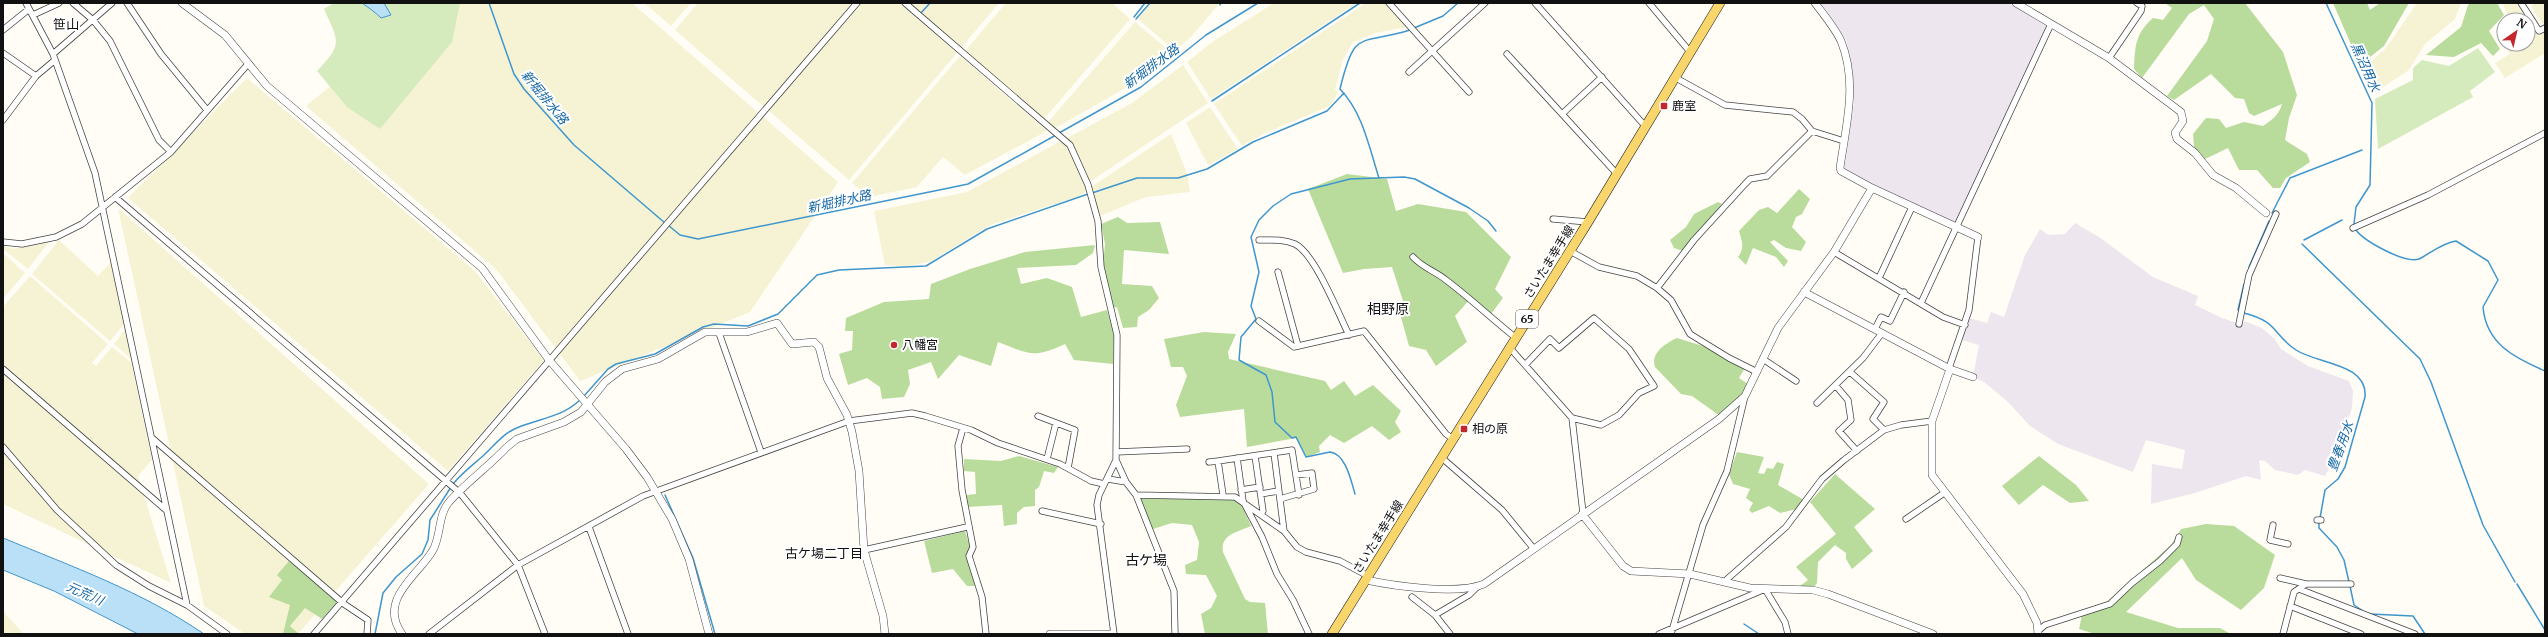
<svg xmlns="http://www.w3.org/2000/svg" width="2548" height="637" font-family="Merriweather,'Noto Sans JP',serif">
<rect width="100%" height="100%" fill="#fffdf5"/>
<path fill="#eee6ef" d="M1821,3H2009L2046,25L2047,27L1955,224L1844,170L1854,102L1851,61L1846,40Z
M2075,223L2099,237L2153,277L2198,296L2195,305L2222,318L2243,325L2244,321L2262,328L2274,338L2281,349L2308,366L2349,381L2353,391L2352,408L2338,451L2325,476L2305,470L2298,475L2275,470L2265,461L2259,460L2261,480L2246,476L2195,493L2151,504L2152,464L2182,469L2185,450L2146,440L2133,472L2058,444L2030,426L2008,402L1984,382L1973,377L1979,345L1962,340L1969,318L1987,323L1991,312L2004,317L2025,255L2040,229L2048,235L2065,234Z"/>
<path fill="#f6f3d4" d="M432,3H632L838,182L750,312L580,381L496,269L306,106Z
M644,3H691L671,26Z
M698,3H852L764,107L675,30Z
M862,3H899L957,53L849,180L768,110Z
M909,3H999L961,48Z
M1006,3H1112L1130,19L1044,119L965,51Z
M1151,3H1220L1190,38L1175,51L1138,19Z
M1274,3H1357L1211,99L1187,62L1215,40Z
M1366,3H1385L1407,27L1375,33L1353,42L1343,59L1335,89L1338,93L1330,106L1267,132L1242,146L1214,104Z
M2417,3H2461L2455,19L2425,44L2409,70L2374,93L2362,70L2386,48Z
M2502,3H2516L2527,20H2511Z
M2535,3H2545V22L2542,24L2531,6Z
M2528,21L2538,36L2545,32V53L2505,78L2495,63L2510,54L2496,31L2504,25V44H2528Z
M1135,22L1172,53L1127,87L1054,129L1047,123Z
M960,56L1047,131L965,175L943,157L917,187L869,197L852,183Z
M1183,65L1208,103L1088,183L1074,147L1067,138L1132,103Z
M247,78L475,271L544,360L448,471L128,198Z
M1210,107L1238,149L1208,165L1186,123Z
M1171,134L1187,173L1190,192L1146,197L1100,216L1091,187Z
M1061,141L1069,147L1087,190L1080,196L990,225L930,262L907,266L885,265L874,211L967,192Z
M118,208L429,484L298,634H245L204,606Z
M59,240L98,276L111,262L125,323L110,341L32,274Z
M49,242L28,269L3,249V245L13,249Z
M3,253L25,273L3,299Z
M30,276L108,344L92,363L96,366L112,347L131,362L152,460L138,476L171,583L3,504V307Z
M126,328L132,360L114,344Z
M3,611L9,618L24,634H3Z"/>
<path fill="#d5ebbd" d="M334,3H362L380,16L387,9L384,3H460L452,42L380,129L347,107L317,71C343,44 339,42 324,9Z
M2478,48L2495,72L2470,91L2473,97L2378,149L2375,99L2413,80V68L2422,60L2449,66Z"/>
<path fill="#b9dc9c" d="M2165,3H2245L2283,52L2297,95L2289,118L2285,140L2307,154L2310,162L2286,178L2280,188H2273L2257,170H2239L2228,148L2201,161L2194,147L2193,134L2206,118L2219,119L2226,128L2244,122L2263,126C2272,120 2279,115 2282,104L2254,116L2249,113L2244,99L2235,98L2211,74L2174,100L2167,96L2207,41L2214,19L2204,5L2189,14L2142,78L2134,69C2135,46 2135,34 2153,18L2163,20L2172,8Z
M2333,3H2367L2370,10L2380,3H2409L2384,46L2360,65Z
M2471,3H2497L2504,15L2489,31L2500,49L2493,56L2481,43L2454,57L2426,55L2461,27L2468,5Z
M1347,174L1387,179L1396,211L1418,204L1466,212L1511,257L1495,289L1503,298L1491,314L1471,298L1455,316L1467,342L1436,366L1426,350L1409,346L1399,310L1403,301L1392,267L1364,269L1343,273L1308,189Z
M1799,189L1810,199L1802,214L1796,217L1792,227L1806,242L1801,251L1786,248L1774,240L1770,242L1788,261L1784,267L1776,257L1753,248L1746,265L1738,257C1745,248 1742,241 1739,231L1759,210L1768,207L1777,213Z
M1718,202L1722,204L1683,251L1674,248L1670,240L1686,227L1694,214Z
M1118,217L1127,223L1160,222L1169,254L1124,250L1122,284L1152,286L1159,298L1149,310L1138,317L1137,327L1123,328L1117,307L1113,308L1103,266L1105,244L1101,224Z
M1095,245L1093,253L1076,265L1017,268L1021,284L1047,278L1072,287L1081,317L1107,310L1114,333L1113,364L1074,360L1065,344C1033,359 1029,354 998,342L991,366L959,355L938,379L931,362L908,370L910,384L904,397L882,399L880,387L867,378L848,385L839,354L852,350L853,331H845L846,318L884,302L929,299L931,284L970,269L1025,252Z
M1204,332L1236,334L1228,352L1229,359L1325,381L1331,390L1344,381L1355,396L1373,385L1401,411L1395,422L1401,432L1389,440L1372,426L1344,443L1330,435L1319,446L1320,452L1307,457L1296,438L1247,447L1244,409L1180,417L1176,405L1187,376L1183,367H1171L1164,339Z
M1677,338L1706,347L1745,368L1739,378L1748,384L1741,396L1720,416L1692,396L1681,394L1655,367C1650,353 1666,343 1677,338Z
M1737,452L1764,457L1758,473L1764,474L1767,468L1773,469L1777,462L1784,464L1778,485L1804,500L1797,509L1780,513L1769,506L1752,513L1749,510L1753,503L1746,498L1750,489L1733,484L1729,474Z
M1019,456L1058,467L1054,473L1044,471L1039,487L1035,490V506L1024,507L1017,513V524L1004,526L1002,505L967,507V495L976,494L975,472L964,471V459L1001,461Z
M2039,456L2076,485L2089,501L2070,503L2043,485L2019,505L2002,486Z
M1835,474L1875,509L1854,527L1873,551L1852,569L1846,559V553L1835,545L1818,562L1817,583L1814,587L1800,586L1808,580L1796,567L1836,534L1810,502Z
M1139,499H1235L1242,505L1251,526C1238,532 1220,534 1223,552L1245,599L1250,602L1265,603L1268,634H1205L1201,614L1211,608L1217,596L1206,575L1186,574L1185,565L1197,560L1199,542L1192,525L1172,523L1153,529Z
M2206,524L2234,526L2275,555L2264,588L2241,610L2196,580L2182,558L2126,612L2178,628H2220L2231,634H2095L2079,629L2082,615L2102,606L2171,545L2181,529Z
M965,531L970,547L967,557L975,586H967L953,569L932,573L924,541Z
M289,561L338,601L322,619L305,608L290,626L299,634H283L290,605L269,597L282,580L277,575Z"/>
<path fill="#b9e0f7" stroke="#3f96cf" d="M362,3H384L391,15L381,18C375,12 369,8 362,3Z
M3,538C71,566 143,592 204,634H138L54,591L3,570Z"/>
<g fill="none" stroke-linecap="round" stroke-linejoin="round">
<path stroke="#3f96cf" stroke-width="1.5" d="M489,3L514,74L524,89L574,145L665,223
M2326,3L2372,103L2370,185L2356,207L2354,224
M1220,5L1221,3
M920,14L930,3
M1134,17L1145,3
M1136,19L1150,3
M1414,28L1443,16L1458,3
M1212,101L1360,3
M1059,133L1141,87L1206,35L1258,3
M1379,178C1369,147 1363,113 1340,89C1355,27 1359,46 1410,30
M1092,193L1137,178H1178L1207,169L1253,142L1327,111L1344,93
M2272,213L2290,178L2362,150
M668,225L680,235L698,239L949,188L968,184L1056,135
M2356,230C2364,241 2405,264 2419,259C2431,253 2442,243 2456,241L2488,261L2498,280L2483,307C2486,344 2515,358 2545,371
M2304,240L2342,220
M2302,244L2420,359L2431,382L2483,525L2515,582
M2249,267L2269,221
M2238,310L2244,284
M2244,313C2279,322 2272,334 2296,350C2317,364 2368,363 2365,397L2345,467L2338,479L2325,490L2320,518
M584,396L608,369L616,364L655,354L703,327L714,324L748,326L778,314L817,275L839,270L926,266L987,229L1088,194
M453,484C463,472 473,465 484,455C496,444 503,433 519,427C541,418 562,417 580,400
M1355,494C1351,481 1346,454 1330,452L1306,457L1296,437L1292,438L1275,422L1272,392L1266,375L1239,360L1241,337L1256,319L1251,306L1259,272L1251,237L1259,220L1273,206L1291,194L1350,179L1404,177L1415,179L1469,208L1488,221L1496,231
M665,495L693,558L715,634
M2319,522V528L2337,547L2344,560L2349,582
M2517,584L2545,630
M2350,586L2354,605L2363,611
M2370,614L2413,616L2425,634
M1744,624L1759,634
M375,634L383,593L396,577L422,554L428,540L430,520L451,487"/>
<g stroke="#444" stroke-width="7">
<path id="minor" d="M26,3L53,54L95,173L187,605
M73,3L93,20L110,41L159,140L171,152
M127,3L161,54L207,110
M905,3L1070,145L1088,185L1098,221L1101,267L1117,335L1116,460L1099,495L1097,505L1114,634
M1389,3L1469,92
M1535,3L1646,127
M1649,3L1691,53
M2521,3L2539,31L2545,28
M33,15L59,3
M3,30L29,9
M3,53L36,76
M53,54L112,3
M1507,54L1617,174
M2109,58L2141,11L2142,6L2137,3
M1409,72L1485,3
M1676,78L1725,105L1793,112L1802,119L1812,131L1844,141
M1562,114L1602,77
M3,120L36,76L55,60
M115,197L460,493L518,565L545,634
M1553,219L1588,222
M2353,228L2428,195L2545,133
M1259,240C1271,240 1283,239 1295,244C1315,254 1338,313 1349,335
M3,242L22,244L56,237L82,224L171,152L248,64
M1570,251L1599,267L1637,276L1657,288L1671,300L1690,334L1729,358L1757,372
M1834,252L1943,317L1965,325
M1413,257C1423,268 1435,271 1446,280C1470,298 1492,319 1516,338
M1278,272L1298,346
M1879,278L1912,207
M1657,288L1694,240L1745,184L1750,179L1767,176L1812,131
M1921,303L2051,24
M1259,321L1294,347L1364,331L1446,434L1453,439
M2239,324L2249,275L2276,214
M1875,329L1881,317L1890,321L1904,292
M719,333L761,452
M1510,348L1572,418L1583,513
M1763,359L1796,381
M1526,364L1550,339L1559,348L1594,318L1629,349L1654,386L1639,393L1619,415L1601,425L1572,418
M1949,368L1969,310L1978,237
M3,369L166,510
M1850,372L1884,402L1873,419L1884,430
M1836,386L1848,400L1851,420L1839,431L1857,451
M1817,403L1863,358L1882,333
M1038,416L1075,430L1068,468
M963,428L958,446L962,490L973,547L969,556L982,597L986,634
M152,438L344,604L368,620L367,634
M3,447L57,510L116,565L149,586L187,605L227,634
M1116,452L1187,449
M1274,453L1284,531
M1255,456L1263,511L1261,514
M1237,458L1243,501L1262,537L1277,574L1293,600L1309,634
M1442,458L1502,510L1534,549
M1047,459L1056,423
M1116,460L1126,482L1136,495L1174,591L1175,634
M1209,462L1218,461
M1108,479L1126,482
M1241,490L1260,487
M1261,494L1278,491
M1136,495L1235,497L1284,531L1297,547L1306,552L1340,561L1368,576
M1223,495L1218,461L1292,450L1299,495
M1280,499L1314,489L1312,473L1296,475
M1042,511L1101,524
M1906,519L1944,493
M2317,520H2321
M2273,525L2270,540L2288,544
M589,527L628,634
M864,550L967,527
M2280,578L2306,584
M1725,581L1786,527L1822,479L1844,460L1884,430L1901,425L1932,421
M2299,589L2415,634
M1412,597L1435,615L1469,595L1477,587
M2290,606L2361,634
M1435,615L1450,634
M2038,631L2045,625L2110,604L2132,583L2160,561L2177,544L2179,537
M314,634L857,3
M429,634L518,565L643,496L849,421L912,413L925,416L971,430L998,443L1060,464L1091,481L1104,484
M1659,634L1765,589L1785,622L1788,634
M1671,634L1703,525L1727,471L1745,396
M2283,634L2294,592L2306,584H2351"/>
</g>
<g stroke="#444" stroke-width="8">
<path id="tertiary" d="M182,3L225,35L267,86L482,268L549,360L626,449L647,477L672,519L689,559L709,634
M1815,3C1824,15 1835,28 1841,41C1858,83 1846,125 1840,168L1841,171L1872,188L1978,237
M2016,3L2109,58L2181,112L2183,121L2175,133L2177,139L2195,153L2213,175L2236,188L2266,213
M1804,292L1950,369L1973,377
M1950,369L1932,421V475L2023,594L2037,623L2038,634
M1582,514L1623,566L1631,571L1690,574L1750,588L1813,590L1828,594L1933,634
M1366,580C1394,586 1458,595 1484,584L1719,419L1745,396L1778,328L1834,252L1872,188
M402,634C377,599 419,575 433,550C441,536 438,515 449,502C467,482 489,466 507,447L517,439L564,422L581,412L605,382L622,369L658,359L705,332H747L777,323L792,344L814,342L819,347L827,378L847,415L852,432L859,471L864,550L883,616L885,634
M1050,634H1113"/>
</g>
<g stroke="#222" stroke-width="10">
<path id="primary" d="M1332,634L1588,222L1720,3"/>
</g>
<use href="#minor" stroke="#fff" stroke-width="5.5"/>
<use href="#tertiary" stroke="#fff" stroke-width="7"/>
<use href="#primary" stroke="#f9d66b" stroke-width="9"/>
</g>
<g fill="#c4262e" stroke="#fff" stroke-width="1.5">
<rect x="1660" y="102" width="8" height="8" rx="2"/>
<circle cx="894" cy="345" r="4"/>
<rect x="1460" y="425" width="8" height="8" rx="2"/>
</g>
<g text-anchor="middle" stroke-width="4" stroke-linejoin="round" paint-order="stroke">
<rect fill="#fff" stroke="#585858" stroke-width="1" x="1516" y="310" width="22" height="18" rx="3"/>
<g font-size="11" font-weight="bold" fill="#111">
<text x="1527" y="323">65</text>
</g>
<g font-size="12" fill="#111" stroke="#fff" text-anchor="start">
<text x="1672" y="110">鹿室</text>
<text x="902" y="349">八幡宮</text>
<text x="1472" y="433">相の原</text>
</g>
<g font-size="12" fill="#111" stroke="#fff">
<text transform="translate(1549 262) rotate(-58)" y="4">さいたま幸手線</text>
<text transform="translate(1378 537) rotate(-58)" y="4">さいたま幸手線</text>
</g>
<g font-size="13" fill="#111" stroke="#fff">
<text x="66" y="29">笹山</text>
<text x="824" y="558">古ケ場二丁目</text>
</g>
<g font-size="13" font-style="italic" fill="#1768a6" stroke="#fff">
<text transform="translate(1151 66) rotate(-36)" y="5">新堀排水路</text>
<text transform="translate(2366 67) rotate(66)" y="5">黒沼用水</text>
<text transform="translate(545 97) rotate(51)" y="5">新堀排水路</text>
<text transform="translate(839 201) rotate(-12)" y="5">新堀排水路</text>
<text transform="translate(2340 446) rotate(-70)" y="5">豊春用水</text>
<text transform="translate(85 593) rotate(24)" y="5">元荒川</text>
</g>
<g font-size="14" fill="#111" stroke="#fff">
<text x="1388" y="314">相野原</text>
<text x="1146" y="565">古ケ場</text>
</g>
</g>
<rect width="2548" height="637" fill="none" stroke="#111111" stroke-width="8"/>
<g transform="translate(2516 32) rotate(34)"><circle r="19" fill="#ffffff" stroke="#a0a0a0"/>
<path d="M0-3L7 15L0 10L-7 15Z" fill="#c4262e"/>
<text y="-6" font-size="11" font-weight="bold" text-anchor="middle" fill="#111111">N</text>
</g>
</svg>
